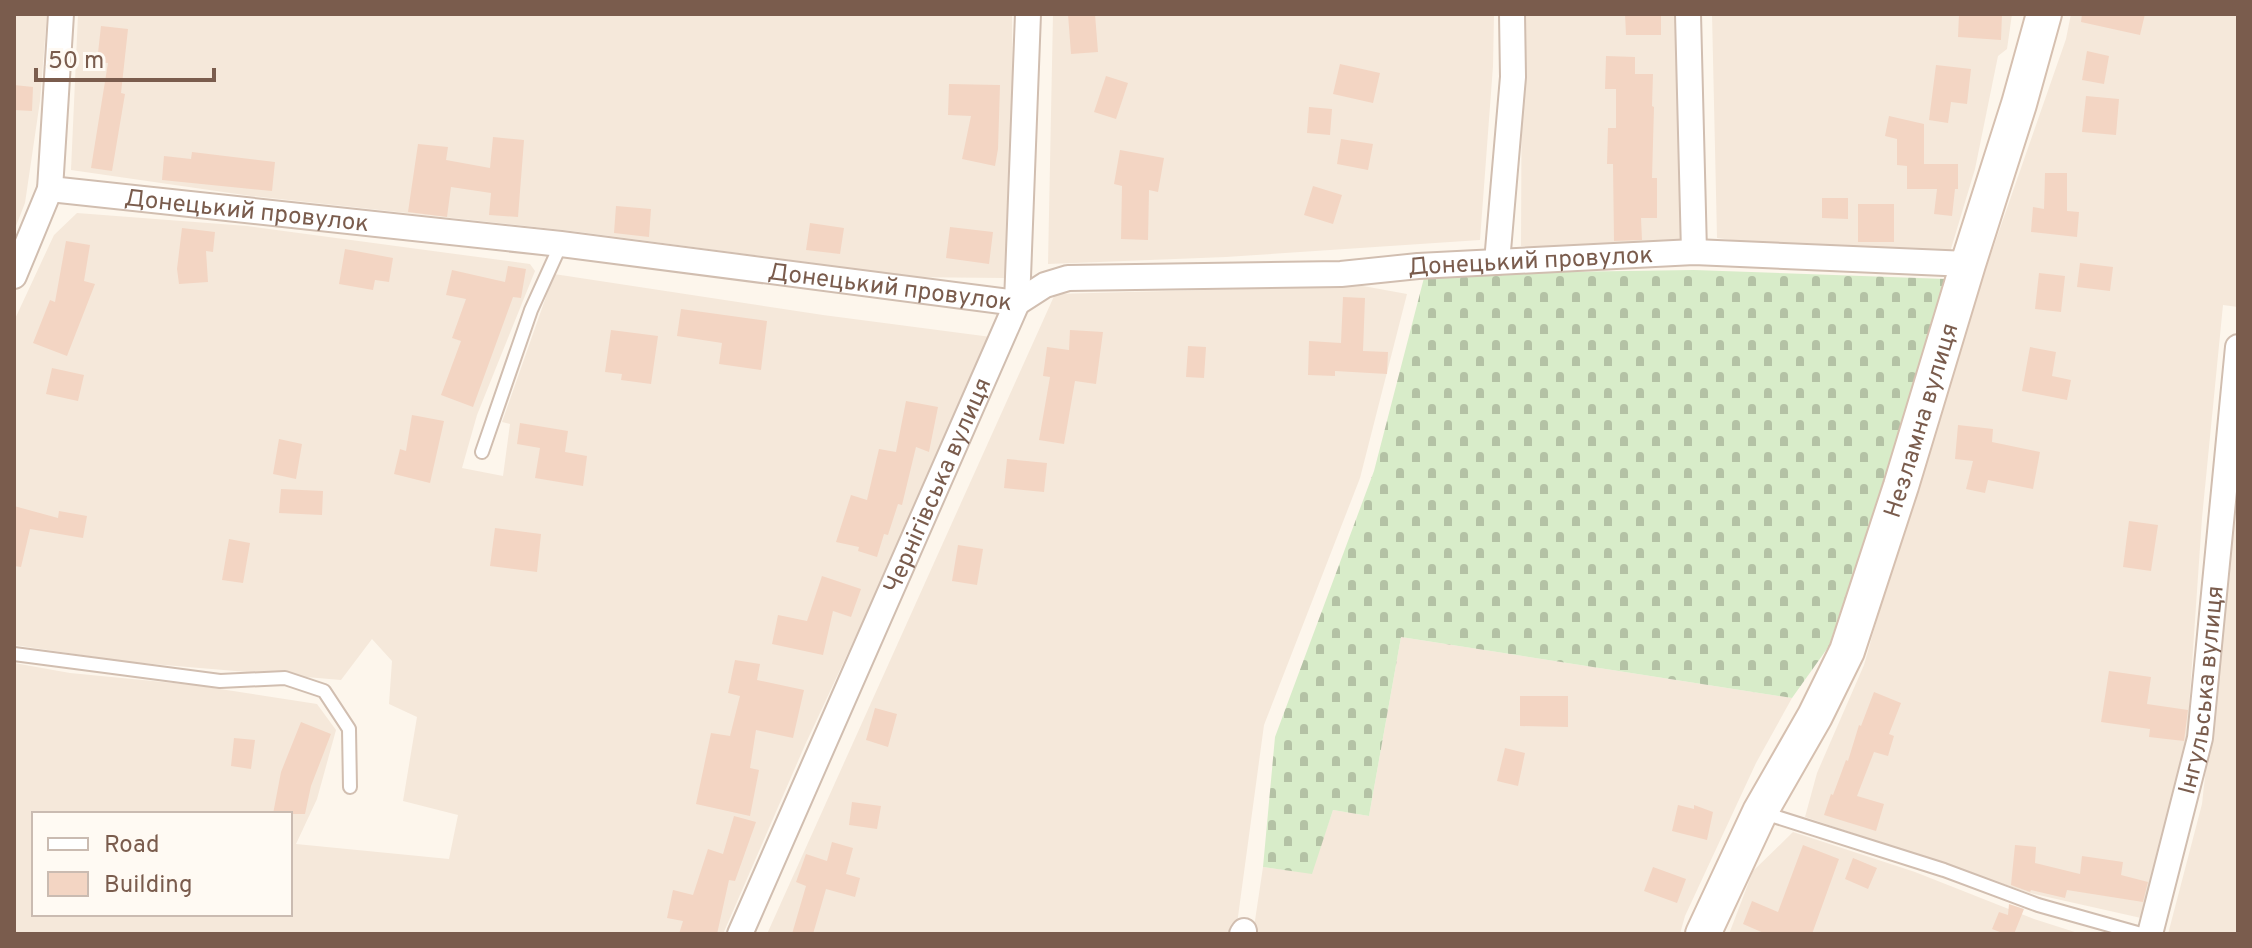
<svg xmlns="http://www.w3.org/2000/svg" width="2252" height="948" font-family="Overpass,sans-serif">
<defs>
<pattern id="cemetery-stones" width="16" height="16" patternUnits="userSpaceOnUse" patternTransform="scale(2)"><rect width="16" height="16" fill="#d8ecc9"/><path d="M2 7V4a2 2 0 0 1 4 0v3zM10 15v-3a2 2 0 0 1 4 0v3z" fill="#b4c2a5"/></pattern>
</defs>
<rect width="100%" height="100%" fill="#fdf6ec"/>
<path fill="#f5e8da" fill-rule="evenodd" d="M14,14H47L40,101L25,203L14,231Z
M78,14H1012L1014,188L1005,278L901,277L806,262L572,231L251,196L71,170Z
M1053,14H1494L1493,66L1480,240L1226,257L1048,264Z
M1522,14H1677L1685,238L1674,247L1560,249L1521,246Z
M1712,14H2012L2007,49L1998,56L1975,169L1950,252L1762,244L1717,238Z
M2071,14H2238V307L2223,305L2202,518L2187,737L2150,920L2030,893L1805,817L1817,773L1864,665L1937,409L2066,39Z
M77,213L247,226L530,264L535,271L477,415L462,468L503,476L510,424L502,422L554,274L823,315L991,337L964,404L805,745L723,934H14V663L70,673L194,685L317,704L336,730L317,799L296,844L449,859L458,815L403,801L417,717L389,704L392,661L372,639L341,680L129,662L14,645V321L54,235ZM34,814H290V914H34Z
M1363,286L1407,294L1360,478L1264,725L1237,924L1231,934H767L1055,294Z
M2238,474V934H2168L2202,804Z
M1401,637L1792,698L1756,763L1685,916L1680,934H1253L1263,867L1311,873L1333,810L1369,816Z
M1793,832L1915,872L2034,919L2081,934H1729L1753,871Z"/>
<path fill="url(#cemetery-stones)" d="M1694,270L1946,279L1881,490L1829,646L1792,698L1401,637L1369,816L1333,810L1312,874L1263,867L1275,737L1374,471L1425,274Z"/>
<path fill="#f3d5c3" d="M1068,14H1095L1098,52L1071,54Z
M1625,14H1661V35H1626Z
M1959,14H2002L2001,40L1958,37Z
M2082,14H2145L2140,35L2081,22Z
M101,26L128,29L121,93L125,94L112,171L91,168L108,63L97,62Z
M2087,51L2109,56L2104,84L2082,80Z
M1606,56L1635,57V74H1653L1652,106L1654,107L1652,178H1657V218H1641L1642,240L1614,241L1613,164H1607L1608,128H1616V89H1605Z
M1340,64L1380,73L1373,103L1333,94Z
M1936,65L1971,69L1967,104L1951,102L1948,123L1929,120Z
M1106,76L1128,83L1116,119L1094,112Z
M949,84L1000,85L998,149L995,166L962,159L971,116L948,115Z
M14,85L33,87L32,111L14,110Z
M2086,96L2119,99L2116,135L2082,132Z
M1309,107L1332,109L1330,135L1307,133Z
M1889,116L1924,124V164H1958V189H1955L1952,216L1934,214L1937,189H1907V166L1897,165V139L1885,136Z
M493,137L524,140L518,217L489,215L491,193L451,187L447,217L408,212L418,144L448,147L446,160L490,168Z
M1341,139L1373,144L1368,170L1337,164Z
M1120,150L1164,158L1158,192L1149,190L1148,240L1121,239L1122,186L1114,184Z
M192,152L275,162L272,191L162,180L164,156L191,159Z
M2045,173H2067V211L2079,212L2077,237L2031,232L2033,207L2044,209Z
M1313,186L1342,195L1333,224L1304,215Z
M1822,198H1848V219L1822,218Z
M1858,204H1894V242H1858Z
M616,206L651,209L649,237L614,233Z
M810,223L844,228L840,254L806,250Z
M950,227L993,232L989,264L946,258Z
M182,228L215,232L213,252L206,251L208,282L179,284L177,269Z
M66,241L90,245L84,281L95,284L67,356L33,343L50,300L55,302Z
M345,249L393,258L389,282L375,280L373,290L339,284Z
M2080,263L2113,267L2110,291L2077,287Z
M508,266L526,269L521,298L513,297L473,407L441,395L461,341L452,338L466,299L446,295L452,270L505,282Z
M2039,273L2065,276L2061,312L2035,309Z
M1343,297L1365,298L1363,351L1388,352L1387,374L1335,371V376L1308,375L1309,341L1341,343Z
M681,309L767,321L761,370L719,364L722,343L677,336Z
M611,330L658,336L651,384L621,380L622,374L605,372Z
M1070,330L1103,332L1096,384L1075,381L1064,444L1039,440L1050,377L1043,376L1047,347L1069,350Z
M1188,346L1206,347L1204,378L1186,377Z
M2030,347L2056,352L2052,376L2071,380L2067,400L2022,391Z
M52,368L84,375L78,401L46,394Z
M906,401L938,407L929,452L916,447L902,505L898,504L888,535L884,534L877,557L858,551L859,547L836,542L851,495L867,500L879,449L896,452Z
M412,415L444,421L430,483L394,474L400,449L406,451Z
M520,423L568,431L565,452L587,456L583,486L535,478L540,448L517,444Z
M1958,425L1993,429L1992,442L2040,452L2033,489L1988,480L1985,493L1966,489L1973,461L1955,459Z
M279,439L302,444L296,479L273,474Z
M1007,459L1047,463L1044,492L1004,488Z
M281,489L323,491L322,515L279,513Z
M14,506L58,518L59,511L87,516L83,538L30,529L21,567L14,566Z
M2129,521L2158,525L2151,571L2123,567Z
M495,528L541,534L537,572L490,566Z
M229,539L250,543L243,583L222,580Z
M958,545L983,549L977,585L952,581Z
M822,576L861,589L851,617L833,611L823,655L772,644L778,615L807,621Z
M735,660L760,664L757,680L804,690L793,738L756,730L750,768L759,770L750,816L696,804L711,733L730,736L740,696L728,693Z
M2109,671L2151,677L2147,704L2188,710L2184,741L2149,737L2150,729L2101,722Z
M1874,692L1901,703L1889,734L1894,736L1888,756L1874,752L1857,796L1884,804L1876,831L1824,815L1831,794L1833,795L1846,760L1848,761L1859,725L1861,726Z
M1520,696H1568V727L1520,726Z
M875,708L897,714L888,747L866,740Z
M301,722L331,734L311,786L305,814H273L281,772Z
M234,738L255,740L251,769L231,766Z
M1505,748L1525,753L1518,786L1497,781Z
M852,802L881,806L877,829L849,825Z
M1678,805L1694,809V805L1713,812L1707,840L1672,831Z
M734,816L756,822L735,881L729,880L717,934H679L683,921L667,918L673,890L693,895L708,849L723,854Z
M832,842L853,848L846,874L860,878L855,897L826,889L813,934H792L806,886L796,882L806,854L827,861Z
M1803,845L1839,859L1812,934H1766L1743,924L1752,901L1778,912Z
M2015,845L2036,847L2035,863L2080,874L2082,856L2123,862L2121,875L2148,882L2143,902L2067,890L2065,898L2031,890L2030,892L2011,885Z
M1853,858L1877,868L1868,889L1845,879Z
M1653,867L1686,879L1677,903L1644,891Z
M2009,904L2024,909L2014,934H2005L1992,929L1999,912L2008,915Z"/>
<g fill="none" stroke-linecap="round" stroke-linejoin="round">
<g stroke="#d1beb0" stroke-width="16">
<path id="lane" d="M482,452L531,310L561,244
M14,654L220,681L285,678L324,691L349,729L350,787
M1764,813L1944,870L2038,905L2141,934"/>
</g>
<g stroke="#d1beb0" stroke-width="28">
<g id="street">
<path d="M1688,14L1694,252"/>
<path id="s1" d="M50,189L561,244L1017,303L1045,285L1068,278L1341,274L1418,266L1694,252L1968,264"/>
<path d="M1497,262L1513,77L1512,14"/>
<path d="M14,276L50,189L61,14"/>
<path id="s2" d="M740,934L1017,303L1028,14"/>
<path d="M1242,934L1244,931"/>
<path id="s3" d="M2150,934L2200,738L2238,347"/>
</g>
</g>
<g stroke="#d6c0b0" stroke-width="38">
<g id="secondary">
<path id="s4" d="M1703,934L1760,812L1815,716L1847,651L1901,486L1968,264L2019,104L2044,14"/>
</g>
</g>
<use href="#lane" stroke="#fff" stroke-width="12"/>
<use href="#street" stroke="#fff" stroke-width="24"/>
<use href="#secondary" stroke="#fff" stroke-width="34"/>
</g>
<g text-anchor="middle" stroke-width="8" stroke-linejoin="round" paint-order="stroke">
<g font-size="24" fill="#7a5c4d" stroke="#fffaf3">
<text dy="8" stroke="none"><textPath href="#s1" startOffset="198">Донецький провулок</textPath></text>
<text dy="8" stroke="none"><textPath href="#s1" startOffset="1494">Донецький провулок</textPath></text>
<text dy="8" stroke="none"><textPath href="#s1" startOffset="846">Донецький провулок</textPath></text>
<text dy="8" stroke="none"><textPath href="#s4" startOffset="560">Незламна вулиця</textPath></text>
<text dy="8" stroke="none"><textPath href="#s2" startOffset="490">Чернігівська вулиця</textPath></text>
<text dy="8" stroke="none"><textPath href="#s3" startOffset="250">Інгульська вулиця</textPath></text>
</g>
</g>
<rect width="2252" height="948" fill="none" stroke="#7a5c4d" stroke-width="32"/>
<rect x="32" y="812" width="260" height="104" fill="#fffaf3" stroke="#cabbb1" stroke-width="2"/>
<rect x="48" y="838" width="40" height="12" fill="#ffffff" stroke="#cabbb1" stroke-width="2"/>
<text x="104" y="852" font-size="24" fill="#7a5c4d">Road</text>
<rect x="48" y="872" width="40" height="24" fill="#f3d5c3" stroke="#cabbb1" stroke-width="2"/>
<text x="104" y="892" font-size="24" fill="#7a5c4d">Building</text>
<path d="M36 68v12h178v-12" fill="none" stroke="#7a5c4d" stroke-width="4"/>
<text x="48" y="68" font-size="24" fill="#7a5c4d" stroke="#fffaf3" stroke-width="6" paint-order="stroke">50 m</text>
</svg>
